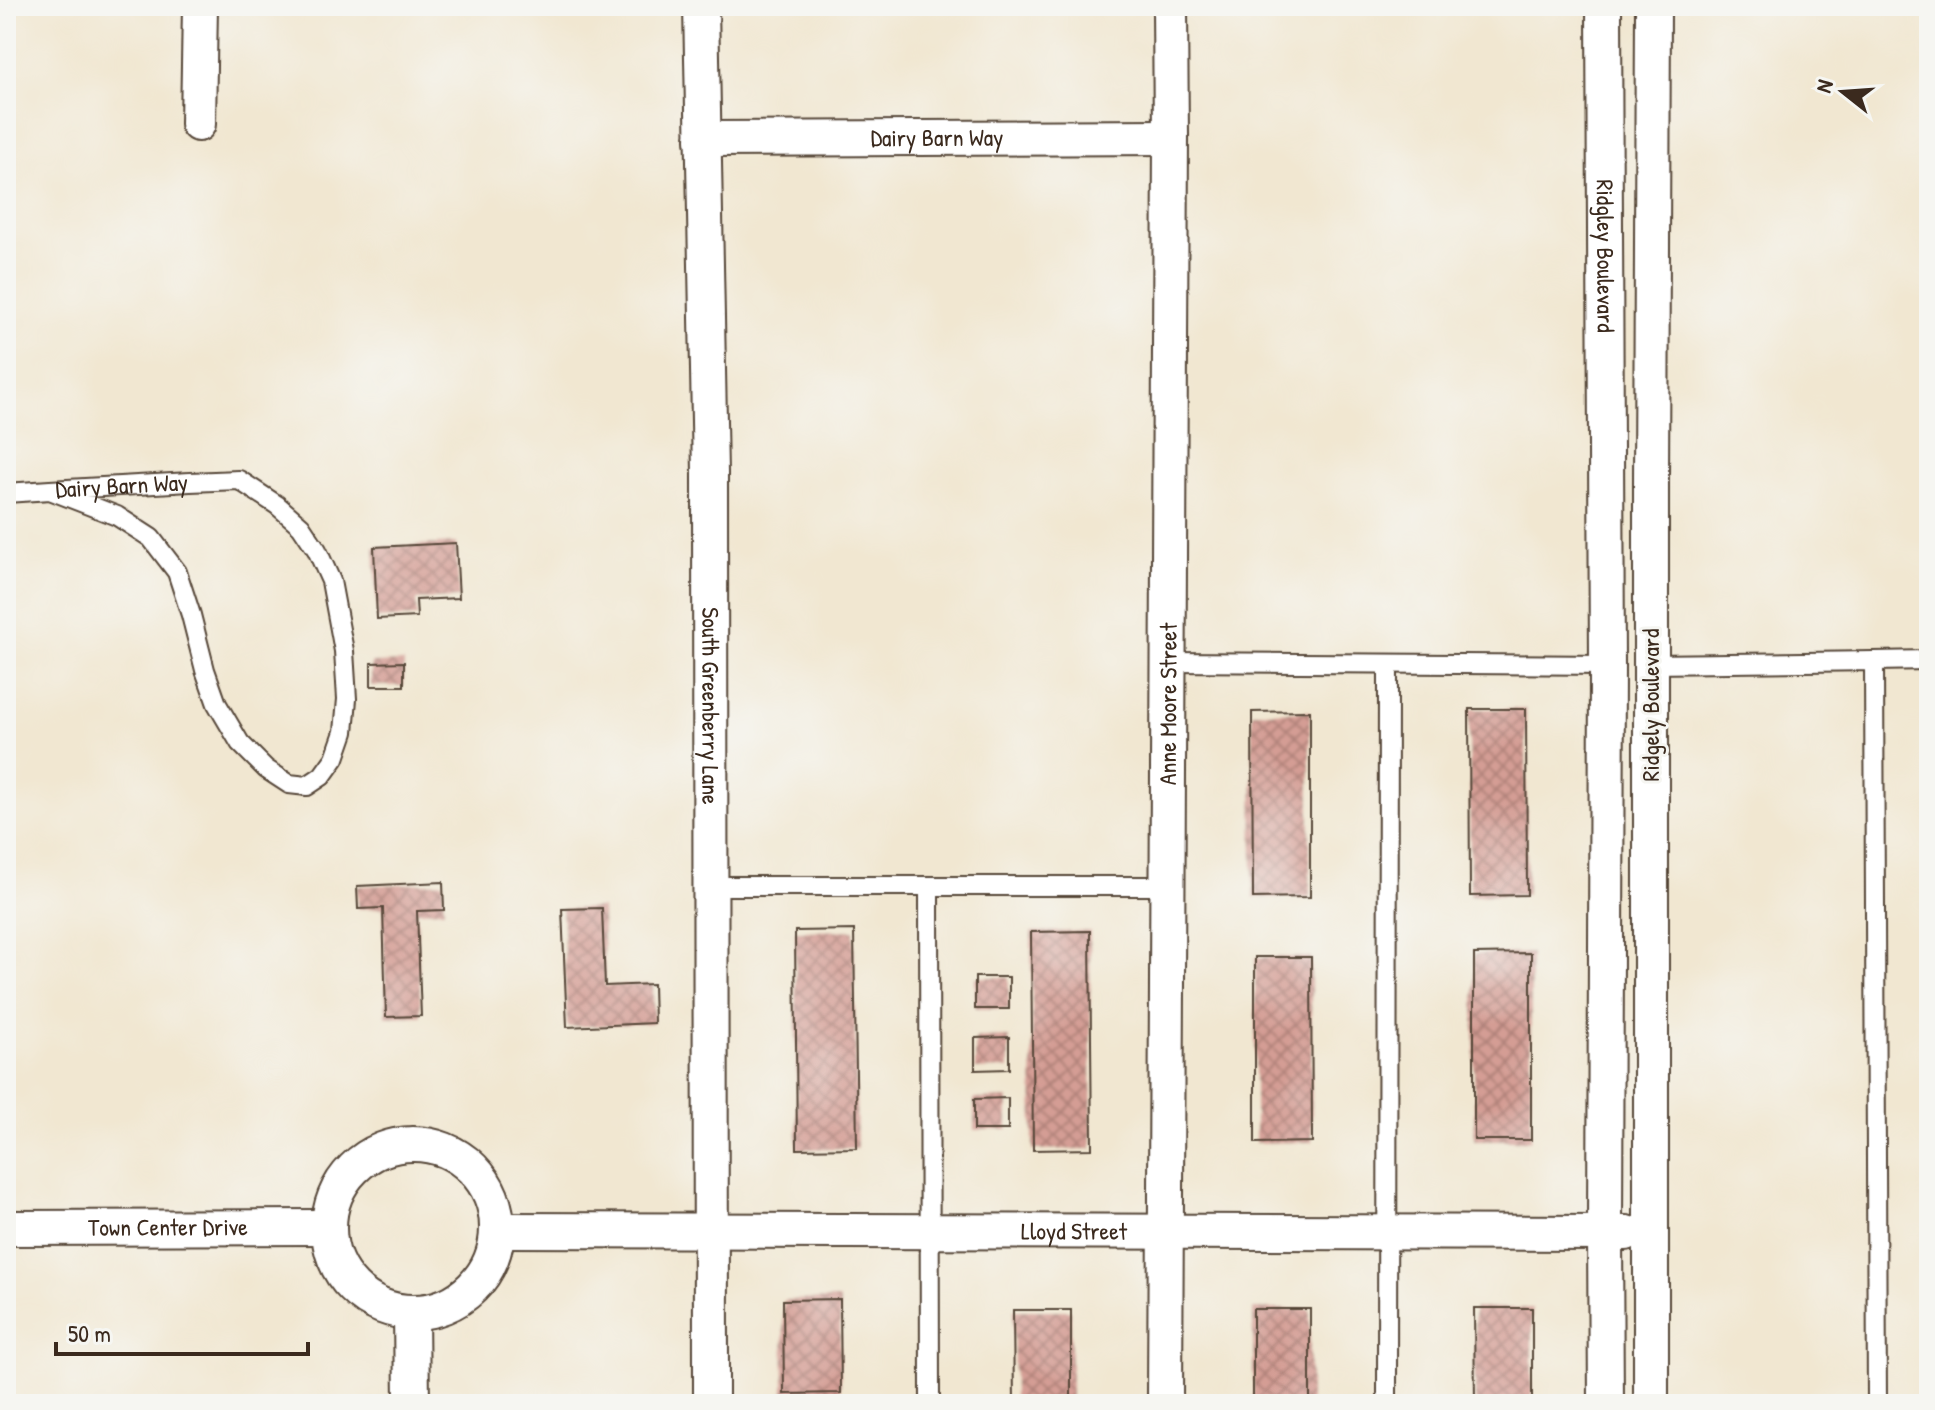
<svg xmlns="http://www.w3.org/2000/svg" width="1935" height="1410" font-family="'Patrick Hand',sans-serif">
<defs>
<pattern id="building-cross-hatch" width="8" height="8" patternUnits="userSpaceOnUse" patternTransform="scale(2)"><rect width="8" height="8" fill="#d49d94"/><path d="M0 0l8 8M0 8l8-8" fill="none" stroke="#ad8078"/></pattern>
</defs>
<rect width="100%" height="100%" fill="#f6f6f2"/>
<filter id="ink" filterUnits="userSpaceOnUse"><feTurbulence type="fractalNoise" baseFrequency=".0125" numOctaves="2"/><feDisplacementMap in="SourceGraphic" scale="16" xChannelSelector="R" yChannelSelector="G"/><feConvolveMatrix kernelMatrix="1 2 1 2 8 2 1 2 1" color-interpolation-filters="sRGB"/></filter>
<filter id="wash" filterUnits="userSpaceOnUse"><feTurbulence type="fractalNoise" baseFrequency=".006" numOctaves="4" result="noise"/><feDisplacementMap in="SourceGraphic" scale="32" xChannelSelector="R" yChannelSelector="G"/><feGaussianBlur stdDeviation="1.8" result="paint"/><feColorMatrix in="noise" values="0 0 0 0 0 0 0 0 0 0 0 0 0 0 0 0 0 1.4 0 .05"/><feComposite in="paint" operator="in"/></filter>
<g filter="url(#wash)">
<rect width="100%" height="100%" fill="#f1e7d1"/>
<g id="blocks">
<path fill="url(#building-cross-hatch)" d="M456,543L459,598L416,600L417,617L377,619L374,547Z
M404,662V686H371V663Z
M1469,709H1526L1527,895L1470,896Z
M1310,711V897L1253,898L1252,712Z
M443,882L444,910L417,911L421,1016L386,1017L383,908L358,909L357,886Z
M602,908L605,986L653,984L654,1023L567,1027L562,909Z
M854,930L857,1148L797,1149L795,931Z
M1090,931L1092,1149L1033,1150L1031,932Z
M1531,953V1140H1474V954Z
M1255,957H1311L1312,1142L1255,1143Z
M975,977H1009V1009H975Z
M1009,1037V1069L975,1070V1038Z
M1008,1098V1130H974V1099Z
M840,1299L841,1393L784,1394L783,1300Z
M1474,1308H1532V1404H1475Z
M1253,1309H1310V1404H1253Z
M1013,1310H1071V1404H1014Z"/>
</g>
</g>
<g filter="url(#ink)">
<use href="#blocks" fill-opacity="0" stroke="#564639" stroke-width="2"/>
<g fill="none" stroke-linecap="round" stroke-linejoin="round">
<g stroke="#564639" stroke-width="22">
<g id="lane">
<path id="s1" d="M6,493L50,490L190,482L239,480L277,505L301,526L317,550L331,581L344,651L347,699L344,732L335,758L322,776L307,786L289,784L266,769L240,743L217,704L205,670L191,615L177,572L151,538L117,516L50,490"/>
<path d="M1874,661L1929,660"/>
<path d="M1168,662L1607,665"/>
<path d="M1651,664L1874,661L1877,1404"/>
<path d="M710,886H1167"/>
<path d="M929,886L930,1404"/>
<path d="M1387,1404L1388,664"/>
</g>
</g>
<g stroke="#564639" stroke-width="38">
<g id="street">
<path id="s2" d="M701,6L710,473L711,1404"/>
<path id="s3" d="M1604,6L1607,665L1605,1233L1606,1404"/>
<path d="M198,124L200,6"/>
<path id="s4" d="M703,139L1171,137"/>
<circle cx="413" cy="1228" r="84"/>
<path id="s5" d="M6,1228L328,1227"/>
<path id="s6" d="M498,1230L1626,1233"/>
<path d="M411,1313L412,1404"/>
<path id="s7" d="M1165,1404L1171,137L1170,6"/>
<path d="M1651,1404V486L1653,6"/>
</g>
</g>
<use href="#lane" stroke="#fff" stroke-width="18"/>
<use href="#street" stroke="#fff" stroke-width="34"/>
</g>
</g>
<g text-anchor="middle" stroke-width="6" stroke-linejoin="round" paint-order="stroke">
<g font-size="24" fill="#3b2a1e" stroke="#f6f6f2">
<text dy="8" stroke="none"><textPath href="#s4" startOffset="234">Dairy Barn Way</textPath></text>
<text dy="8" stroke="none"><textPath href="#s3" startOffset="250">Ridgley Boulevard</textPath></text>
<text dy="8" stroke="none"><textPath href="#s1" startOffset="116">Dairy Barn Way</textPath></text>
<text dy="8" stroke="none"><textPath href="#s2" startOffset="700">South Greenberry Lane</textPath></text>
<text dy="8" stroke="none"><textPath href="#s7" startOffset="700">Anne Moore Street</textPath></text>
<text transform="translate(1651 705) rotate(-90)" y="8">Ridgely Boulevard</text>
<text dy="8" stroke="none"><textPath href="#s5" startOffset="162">Town Center Drive</textPath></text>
<text dy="8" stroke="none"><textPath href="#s6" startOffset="576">Lloyd Street</textPath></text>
</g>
</g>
<rect width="1935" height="1410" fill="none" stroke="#f6f6f2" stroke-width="32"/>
<g transform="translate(1843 92) rotate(287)" stroke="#f6f6f2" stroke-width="6" paint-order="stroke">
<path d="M0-6L14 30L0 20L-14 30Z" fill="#3b2a1e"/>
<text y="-12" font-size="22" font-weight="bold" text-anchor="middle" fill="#3b2a1e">N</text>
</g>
<path d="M56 1342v12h252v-12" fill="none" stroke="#3b2a1e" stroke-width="4"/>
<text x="68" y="1342" font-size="24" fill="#3b2a1e" stroke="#f6f6f2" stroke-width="6" paint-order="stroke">50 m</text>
</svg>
